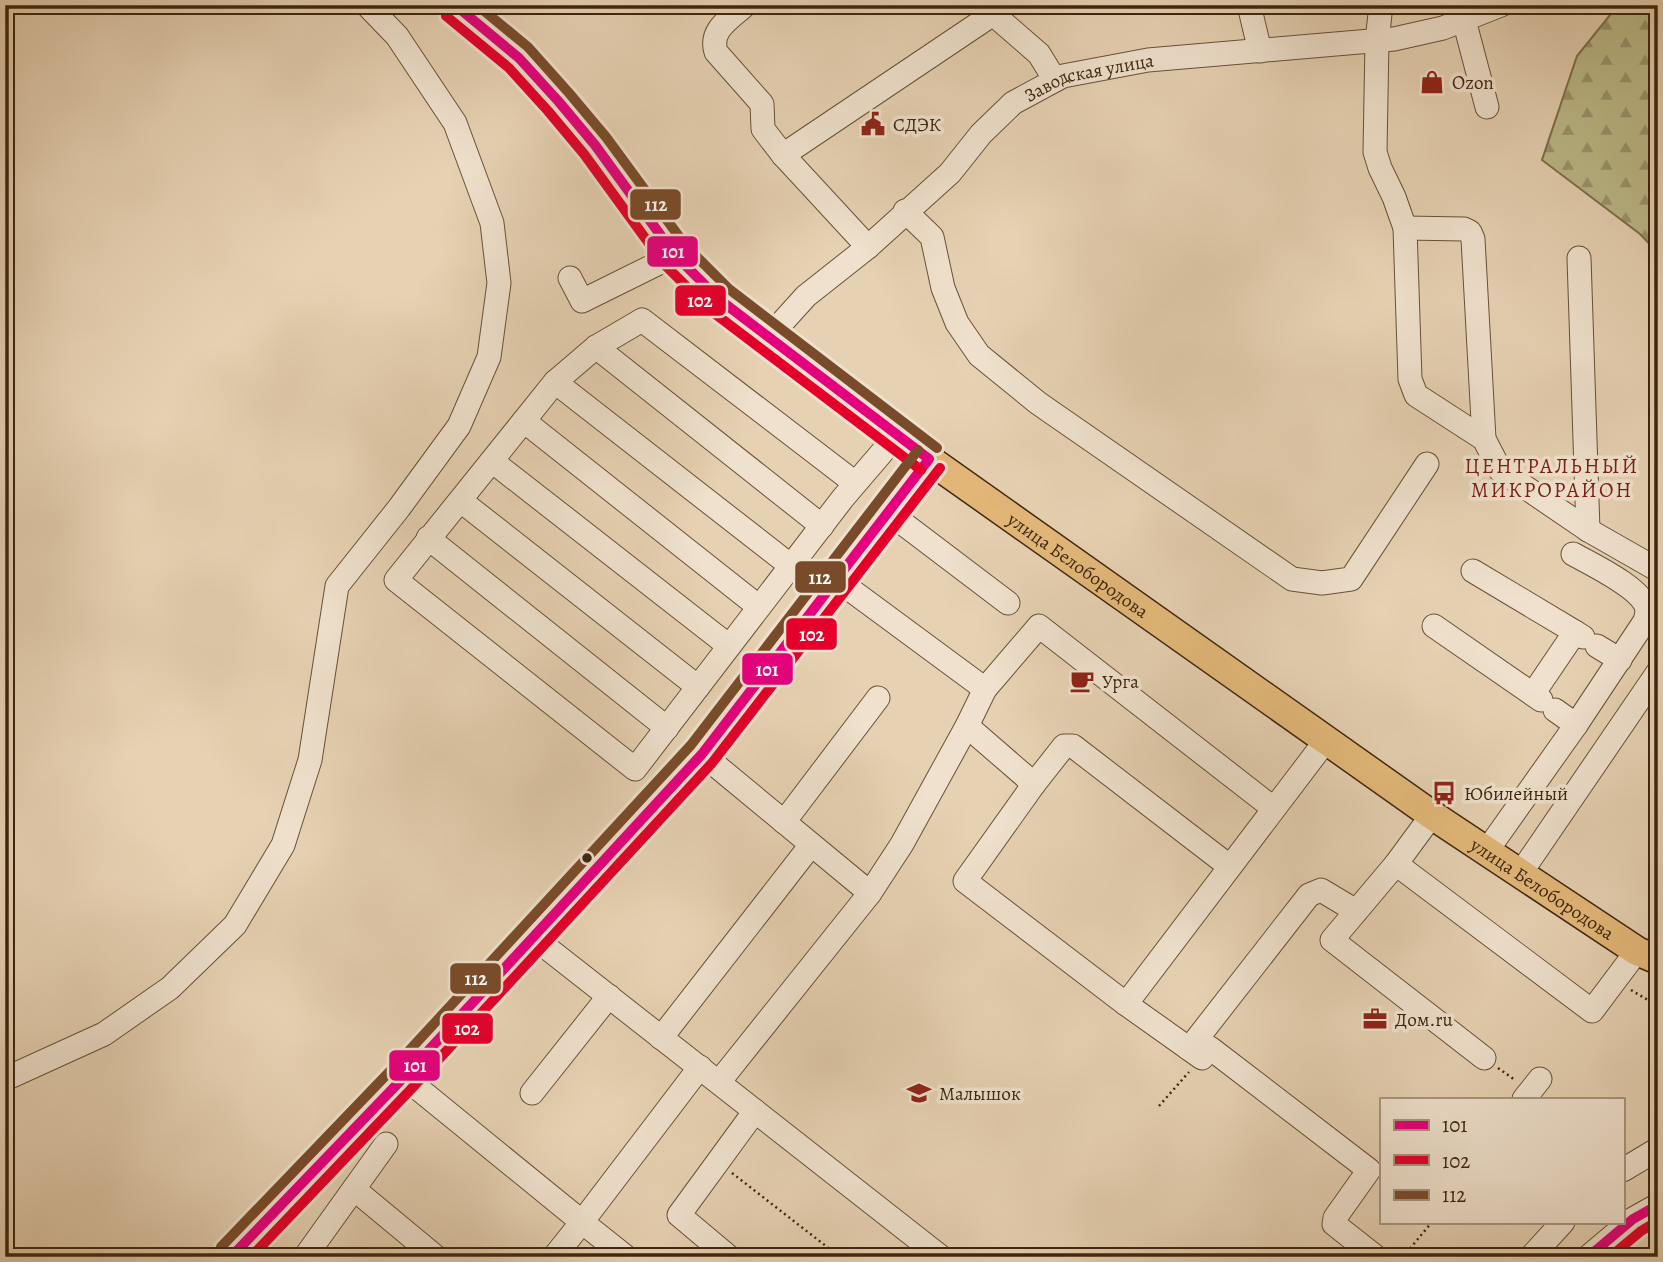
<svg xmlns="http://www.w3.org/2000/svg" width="1663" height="1262" font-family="Alegreya,serif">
<defs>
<pattern id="forest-firs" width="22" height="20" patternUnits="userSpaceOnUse" patternTransform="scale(1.75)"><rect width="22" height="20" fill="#bcb988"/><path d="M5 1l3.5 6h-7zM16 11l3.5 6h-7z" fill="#9a966e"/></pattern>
</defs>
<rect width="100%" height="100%" fill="#e6d1b2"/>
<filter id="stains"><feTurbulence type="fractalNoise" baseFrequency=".00286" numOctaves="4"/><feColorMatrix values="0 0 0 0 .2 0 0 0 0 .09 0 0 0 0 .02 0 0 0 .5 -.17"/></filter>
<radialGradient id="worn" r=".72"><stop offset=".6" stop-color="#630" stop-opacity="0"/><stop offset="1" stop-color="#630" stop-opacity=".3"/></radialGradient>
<path fill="url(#forest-firs)" stroke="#7d704c" stroke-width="2" d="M1618,5H1658V253L1640,234L1542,160L1577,56Z"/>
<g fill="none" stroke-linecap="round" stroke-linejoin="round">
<g stroke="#685138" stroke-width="25">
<g id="minor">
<path d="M745,5C730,19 709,30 716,52L762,104L763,129L783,155L868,247"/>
<path d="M987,5L993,14L1039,54L1055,80"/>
<path d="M1249,5L1260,51"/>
<path d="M1381,5L1377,41L1375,152L1380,168L1394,197L1405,228L1410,379L1416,395L1484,439L1500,470L1588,530L1658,570"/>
<path d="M1464,20L1487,107"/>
<path d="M783,155L993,14"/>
<path d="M905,211L932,237L943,288L957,323L979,355L1038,403L1292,579L1322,583L1351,579L1427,464"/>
<path d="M1405,228L1464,229L1470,232L1473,239L1484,439"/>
<path d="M1579,258L1588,530"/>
<path d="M570,278L582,301L675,255"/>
<path id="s1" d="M768,338L806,296L868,247L950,173L981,134L1013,103L1063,76L1148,60L1394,39L1443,28L1501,5"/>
<path d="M596,347L822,526"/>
<path d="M555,382L791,566"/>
<path d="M524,421L759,607"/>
<path d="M492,461L729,646"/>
<path d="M855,483L642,320L596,347L555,382L396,580L635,769L843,498L896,436"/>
<path d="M461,501L698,687"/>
<path d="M888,512L1008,603"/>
<path d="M428,538L667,728"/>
<path d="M1473,571L1575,632"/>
<path d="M836,579L985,689"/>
<path d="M1434,626L1541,700"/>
<path d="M1597,646L1620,660"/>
<path d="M1533,694L1575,632L1583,637"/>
<path d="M1555,710L1576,725"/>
<path d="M967,726L1034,784L1064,746H1073L1229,866"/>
<path d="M1327,739L1126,1004L1202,1058L1210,1048L1369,1170L1335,1218L1334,1224L1376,1257"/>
<path d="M702,754L870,893L719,1082"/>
<path d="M1034,784L965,881L1126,1004"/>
<path d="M1432,815L1396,864L1592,1011L1637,951"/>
<path d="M784,822L878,698"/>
<path d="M1486,852L1576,725L1645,621C1646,617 1647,614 1647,610C1644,589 1591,564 1573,554"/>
<path d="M1396,864L1332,940L1484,1058"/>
<path d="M1520,874L1658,672"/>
<path d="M870,893L902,844L967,726L985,689L1039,626L1273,808"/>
<path d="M533,937L941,1257"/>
<path d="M661,1038L811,845"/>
<path d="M1189,1049L1309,895L1321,890L1356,911"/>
<path d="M404,1077L582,1222L700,1067"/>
<path d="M5,1079L104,1034L170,988L235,925L283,845L310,760L337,586L399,508L459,426L489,357L499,283L492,223L455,123L397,36L367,5"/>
<path d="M532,1093L609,996"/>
<path d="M1524,1099L1540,1079"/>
<path d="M1623,1170L1658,1149"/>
<path d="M354,1189L436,1257"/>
<path d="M231,1257L404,1077L702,754L929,459"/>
<path d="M305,1257L386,1144"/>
<path d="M554,1257L582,1222L626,1257"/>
<path d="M729,1257L679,1215L755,1111"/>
<path d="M1531,1257L1563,1222"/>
<path d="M1588,1257L1633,1219L1658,1205"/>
</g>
</g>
<g stroke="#3e260f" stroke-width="31">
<g id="major">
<path id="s2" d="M455,5L519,58L559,102L595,145L675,255L720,300L896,436L1432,815L1637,951L1658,960"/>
</g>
</g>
<path stroke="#3e260f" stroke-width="2.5" stroke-dasharray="2 3.5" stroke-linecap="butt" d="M1631,990L1658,1006
M1498,1068L1515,1080
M1159,1106L1189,1072
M732,1173L840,1257
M1403,1257L1432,1222"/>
<use href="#minor" stroke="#efe1cd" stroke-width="23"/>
<use href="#major" stroke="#e3b879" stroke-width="28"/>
<g stroke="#efe1cd" stroke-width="16">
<path id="bus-1" d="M455,5L519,58L559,102L595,145L675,255L720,300L929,459
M231,1257L404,1077L702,754L929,459
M1588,1257L1633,1219L1658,1205"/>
</g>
<g stroke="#efe1cd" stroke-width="16">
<path id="bus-2" d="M446,16L509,68L548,111L584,154L664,264L710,310L921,470
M251,1257L414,1086L712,763L940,468
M1610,1257L1641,1231L1658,1221"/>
</g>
<g stroke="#efe1cd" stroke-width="16">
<path id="bus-3" d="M477,5L528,47L569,93L606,137L686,246L729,289L937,448
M221,1247L394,1067L691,745L918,450"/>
</g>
<use href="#bus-1" stroke="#e5007d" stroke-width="10"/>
<use href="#bus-2" stroke="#e4002b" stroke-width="10"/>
<use href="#bus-3" stroke="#7a4b2a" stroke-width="10"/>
</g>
<defs>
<g id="shop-bare" transform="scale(1.89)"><path d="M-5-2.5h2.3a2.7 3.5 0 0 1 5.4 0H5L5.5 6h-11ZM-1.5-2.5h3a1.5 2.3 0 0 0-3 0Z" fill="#8f2418" stroke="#efe1cd" stroke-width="2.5" paint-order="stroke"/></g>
<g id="civic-bare" transform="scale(1.89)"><path d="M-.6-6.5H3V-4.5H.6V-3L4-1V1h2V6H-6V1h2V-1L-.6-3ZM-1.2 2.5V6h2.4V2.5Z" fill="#8f2418" stroke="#efe1cd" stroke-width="2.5" paint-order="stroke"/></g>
<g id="cafe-bare" transform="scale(1.89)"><path d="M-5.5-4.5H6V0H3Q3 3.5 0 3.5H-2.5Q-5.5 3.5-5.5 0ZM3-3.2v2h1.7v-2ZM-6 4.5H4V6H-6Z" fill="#8f2418" stroke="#efe1cd" stroke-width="2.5" paint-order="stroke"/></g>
<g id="bus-bare" transform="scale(1.89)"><path d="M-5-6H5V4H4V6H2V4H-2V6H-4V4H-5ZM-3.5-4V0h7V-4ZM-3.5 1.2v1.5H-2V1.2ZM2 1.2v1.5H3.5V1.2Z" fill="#8f2418" stroke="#efe1cd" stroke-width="2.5" paint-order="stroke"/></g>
<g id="office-bare" transform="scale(1.89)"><path d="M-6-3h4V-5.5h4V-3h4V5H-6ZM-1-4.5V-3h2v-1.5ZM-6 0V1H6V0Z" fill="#8f2418" stroke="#efe1cd" stroke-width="2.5" paint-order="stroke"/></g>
<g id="school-bare" transform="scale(1.89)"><path d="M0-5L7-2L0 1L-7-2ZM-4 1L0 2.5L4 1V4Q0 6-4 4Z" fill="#8f2418" stroke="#efe1cd" stroke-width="2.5" paint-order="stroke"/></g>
</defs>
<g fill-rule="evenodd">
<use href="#shop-bare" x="1432" y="82"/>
<use href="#civic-bare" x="873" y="124"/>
<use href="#cafe-bare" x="1082" y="681"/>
<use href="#bus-bare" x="1444" y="793"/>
<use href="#office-bare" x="1375" y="1019"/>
<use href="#school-bare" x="919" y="1093"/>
</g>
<circle fill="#3e260f" stroke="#efe1cd" stroke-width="2.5" cx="587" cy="858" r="6"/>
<g text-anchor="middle" stroke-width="7" stroke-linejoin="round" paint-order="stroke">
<g font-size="19" fill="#3e260f" stroke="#efe1cd">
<text dy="7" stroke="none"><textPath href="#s1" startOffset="422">Заводская улица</textPath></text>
<text dy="7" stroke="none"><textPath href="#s2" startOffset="844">улица Белобородова</textPath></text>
<text dy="7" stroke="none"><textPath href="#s2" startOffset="1410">улица Белобородова</textPath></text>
</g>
<g font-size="19" fill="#3e260f" stroke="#efe1cd" text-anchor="start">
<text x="1452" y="89">Ozon</text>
<text x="893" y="131">СДЭК</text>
<text x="1102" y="688">Урга</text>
<text x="1464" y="800">Юбилейный</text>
<text x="1395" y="1026">Дом.ru</text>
<text x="939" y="1100">Малышок</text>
</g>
<g font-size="21" letter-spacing="2" fill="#7a1f14" stroke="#efe1cd">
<text x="1552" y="473">ЦЕНТРАЛЬНЫЙ<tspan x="1552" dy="24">МИКРОРАЙОН</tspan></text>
</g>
</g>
<g stroke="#efe1cd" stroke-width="2.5">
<rect x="629" y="188" width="53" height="33" rx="7" fill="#7a4b2a"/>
<rect x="646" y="235" width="53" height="33" rx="7" fill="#e5007d"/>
<rect x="674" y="284" width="53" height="33" rx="7" fill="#e4002b"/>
<rect x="794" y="560" width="53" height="34" rx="7" fill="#7a4b2a"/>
<rect x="785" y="617" width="53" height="34" rx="7" fill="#e4002b"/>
<rect x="741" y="652" width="53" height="34" rx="7" fill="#e5007d"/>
<rect x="449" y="962" width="53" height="33" rx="7" fill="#7a4b2a"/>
<rect x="441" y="1012" width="53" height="33" rx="7" fill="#e4002b"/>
<rect x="388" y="1049" width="53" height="33" rx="7" fill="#e5007d"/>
</g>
<g font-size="19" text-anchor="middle" font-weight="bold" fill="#fff">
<text x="656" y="211">112</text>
<text x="673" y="258">101</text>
<text x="700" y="307">102</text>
<text x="820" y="584">112</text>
<text x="812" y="641">102</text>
<text x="767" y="676">101</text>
<text x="476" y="985">112</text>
<text x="467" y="1035">102</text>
<text x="415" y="1072">101</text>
</g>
<rect width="1663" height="1262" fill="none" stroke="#e6d1b2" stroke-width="28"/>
<rect x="7" y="7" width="1649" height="1248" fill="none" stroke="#3e260f" stroke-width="3.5"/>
<rect x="14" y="14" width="1635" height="1234" fill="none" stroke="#3e260f" stroke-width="2"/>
<rect x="1380" y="1098" width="245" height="126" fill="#efe1cd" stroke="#a89681" stroke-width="2"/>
<rect x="1394" y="1120" width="35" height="10" fill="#e5007d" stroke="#a89681" stroke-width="2"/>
<text x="1442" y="1132" font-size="21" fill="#3e260f">101</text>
<rect x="1394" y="1155" width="35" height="10" fill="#e4002b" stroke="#a89681" stroke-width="2"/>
<text x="1442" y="1168" font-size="21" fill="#3e260f">102</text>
<rect x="1394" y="1190" width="35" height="10" fill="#7a4b2a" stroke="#a89681" stroke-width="2"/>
<text x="1442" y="1202" font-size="21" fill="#3e260f">112</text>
<rect width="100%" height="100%" filter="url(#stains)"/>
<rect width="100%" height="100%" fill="url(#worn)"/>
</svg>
